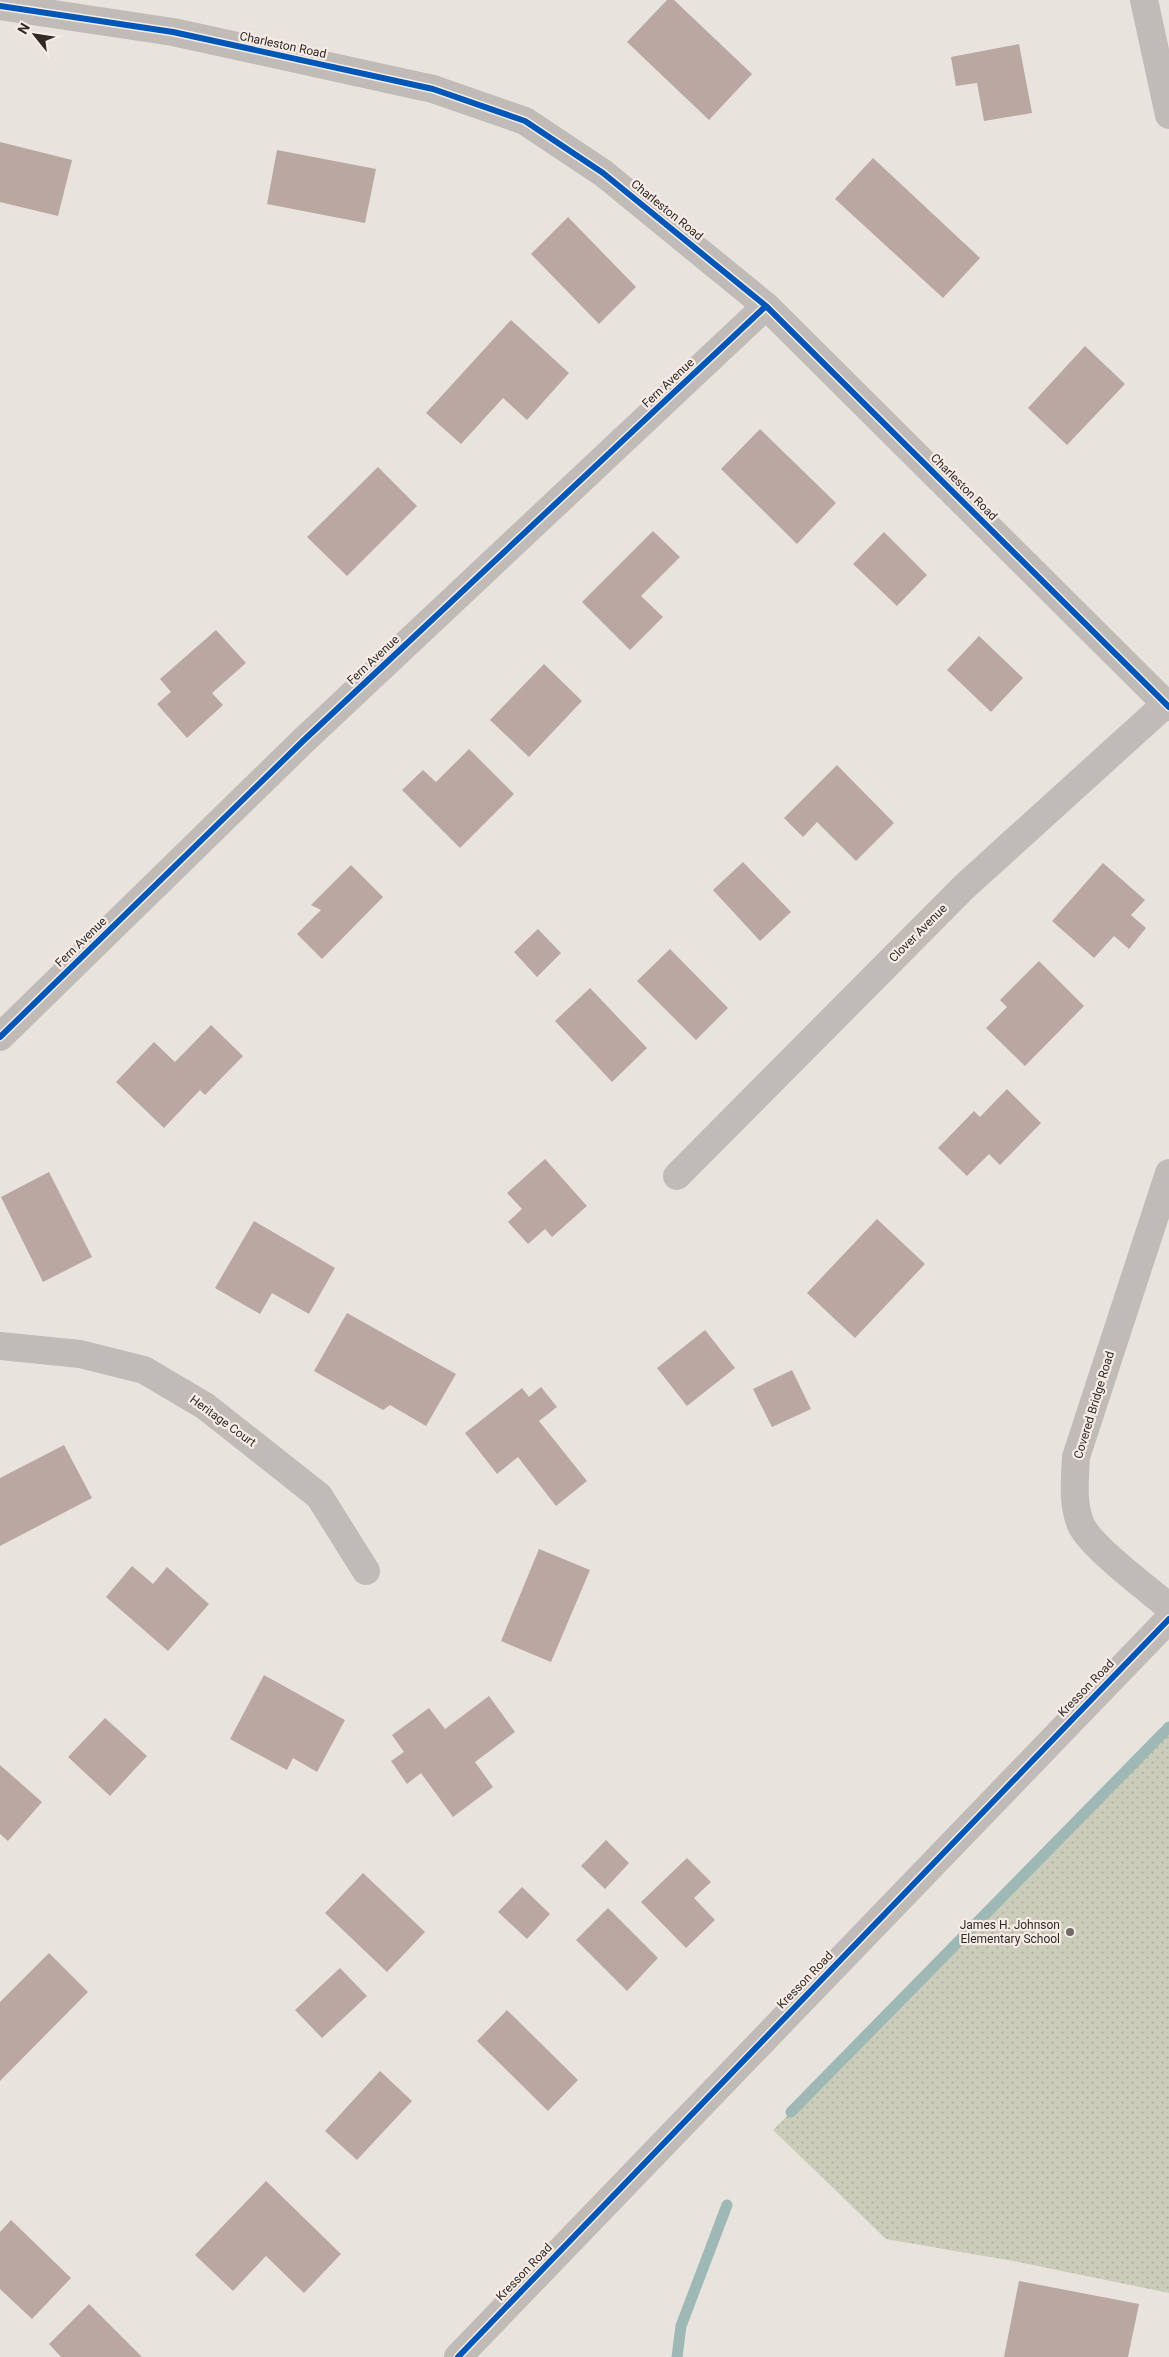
<svg xmlns="http://www.w3.org/2000/svg" width="1169" height="2357" font-family="Roboto,sans-serif">
<defs>
<pattern id="grass-dots" width="8" height="8" patternUnits="userSpaceOnUse" patternTransform="scale(1.25)"><rect width="8" height="8" fill="#cbccba"/><path d="M2 2h.1M6 6h.1" fill="none" stroke="#afafa0" stroke-width="1.8" stroke-linecap="round"/></pattern>
</defs>
<rect width="100%" height="100%" fill="#e9e3de"/>
<path fill="url(#grass-dots)" d="M1169,1734V2293L1013,2261L886,2239L773,2130Z"/>
<g fill="none" stroke-linecap="round" stroke-linejoin="round">
<path stroke="#9db8b5" stroke-width="11" d="M791,2112L1169,1727
M677,2357L681,2326L727,2205"/>
</g>
<path fill="#baa7a2" d="M667,0H674L752,74L709,120L627,42Z
M1019,44L1032,113L984,121L977,83L956,86L951,57Z
M0,142L72,160L58,216L0,202Z
M277,150L376,169L365,223L267,204Z
M873,158L980,258L943,298L835,199Z
M568,217L636,287L599,324L531,254Z
M511,320L569,373L527,420L503,398L461,444L426,413Z
M1085,346L1125,384L1067,445L1028,408Z
M760,429L836,503L797,544L721,469Z
M378,467L417,506L347,576L307,537Z
M653,531L680,557L641,596L663,617L630,650L582,602Z
M884,532L927,575L897,606L853,564Z
M216,630L246,663L212,693L223,705L187,738L157,704L171,692L160,679Z
M979,636L1023,678L991,712L947,670Z
M544,664L582,701L529,757L490,720Z
M469,749L514,794L460,848L402,790L423,770L436,782Z
M837,765L894,823L856,861L817,822L803,837L784,818Z
M743,862L791,912L760,941L713,890Z
M1103,863L1145,900L1131,915L1146,928L1129,949L1114,936L1094,958L1052,921Z
M351,865L383,897L322,959L297,934L321,910L311,905Z
M538,929L561,953L537,977L514,952Z
M670,949L728,1008L696,1040L637,981Z
M1039,961L1084,1006L1025,1066L986,1028L1007,1007L1000,1000Z
M590,988L647,1048L612,1082L555,1021Z
M211,1025L243,1056L205,1095L200,1090L164,1128L116,1082L154,1042L175,1062Z
M1007,1089L1041,1123L1000,1165L989,1154L967,1176L938,1148L974,1111L980,1117Z
M545,1159L587,1206L552,1237L545,1229L528,1244L508,1222L522,1209L507,1193Z
M49,1172L92,1257L43,1282L1,1197Z
M877,1219L925,1264L855,1338L807,1293Z
M254,1221L335,1268L309,1314L272,1293L260,1314L215,1288Z
M347,1313L456,1374L426,1426L390,1405L383,1410L314,1371Z
M705,1330L735,1368L687,1406L657,1368Z
M792,1370L811,1409L772,1427L753,1389Z
M541,1387L557,1407L539,1421L587,1481L556,1506L518,1457L497,1474L465,1433L522,1388L529,1397Z
M64,1445L92,1498L0,1546V1478Z
M539,1549L590,1570L551,1662L501,1641Z
M132,1566L153,1584L167,1567L209,1604L168,1651L106,1597Z
M264,1675L345,1720L317,1772L293,1758L287,1770L230,1739Z
M489,1696L515,1732L475,1762L493,1787L453,1817L421,1773L407,1784L391,1761L404,1752L392,1735L429,1708L445,1729Z
M105,1718L147,1756L110,1796L68,1757Z
M0,1765L42,1802L8,1841L0,1834Z
M606,1840L629,1863L605,1889L581,1866Z
M687,1858L711,1882L694,1898L715,1920L686,1948L641,1902Z
M363,1873L425,1932L387,1972L325,1913Z
M522,1887L550,1914L527,1939L498,1912Z
M608,1908L658,1958L627,1991L576,1940Z
M49,1953L88,1992L0,2081V2002Z
M340,1968L367,1996L322,2038L295,2010Z
M507,2010L578,2080L548,2111L477,2041Z
M380,2071L412,2101L357,2160L325,2131Z
M266,2181L341,2254L304,2293L266,2256L233,2291L195,2255Z
M11,2220L71,2278L32,2319L0,2289V2232Z
M1019,2281L1139,2304L1128,2357H1004Z
M89,2304L142,2357H61L49,2344Z"/>
<g fill="none" stroke-linecap="round" stroke-linejoin="round">
<path stroke="#c1bbb8" stroke-width="28" d="M1144,0L1169,115
M0,6L173,32L433,89L525,121L603,173L766,306L1169,707
M0,1037L303,741L766,306
M1169,1173L1076,1457C1075,1479 1072,1504 1081,1525C1092,1548 1148,1589 1169,1607
M677,1176L964,887L1169,701
M0,1346L80,1354L144,1370L205,1406L319,1496L366,1571"/>
<path stroke="#c1bbb8" stroke-width="28" d="M458,2357L1169,1619"/>
<g stroke="#f6ece5" stroke-width="9">
<path id="cycleway" d="M0,6L173,32L433,89L525,121L603,173L766,306L1169,707
M0,1037L303,741L766,306
M458,2357L1169,1619"/>
</g>
<use href="#cycleway" stroke="#0057b8" stroke-width="6"/>
</g>
<circle fill="#716a67" stroke="#f6ece5" stroke-width="2" cx="1070" cy="1932" r="5"/>
<g text-anchor="middle" stroke-width="4.5" stroke-linejoin="round" paint-order="stroke">
<g font-size="12" fill="#312927" stroke="#f6ece5">
<text transform="translate(283 45) rotate(12)" y="4">Charleston Road</text>
<text transform="translate(667 210) rotate(39)" y="4">Charleston Road</text>
<text transform="translate(668 383) rotate(-43)" y="4">Fern Avenue</text>
<text transform="translate(964 487) rotate(45)" y="4">Charleston Road</text>
<text transform="translate(373 660) rotate(-43)" y="4">Fern Avenue</text>
<text transform="translate(918 933) rotate(-45)" y="4">Clover Avenue</text>
<text transform="translate(81 942) rotate(-44)" y="4">Fern Avenue</text>
<text transform="translate(1094 1405) rotate(-73)" y="4">Covered Bridge Road</text>
<text transform="translate(223 1421) rotate(36)" y="4">Heritage Court</text>
<text transform="translate(1086 1688) rotate(-46)" y="4">Kresson Road</text>
<text transform="translate(805 1980) rotate(-46)" y="4">Kresson Road</text>
<text transform="translate(524 2272) rotate(-46)" y="4">Kresson Road</text>
</g>
<g font-size="12" fill="#312927" stroke="#f6ece5" text-anchor="end">
<text x="1060" y="1929">James H. Johnson<tspan x="1060" dy="14">Elementary School</tspan></text>
</g>
</g>
<g transform="translate(35 35) rotate(300)" stroke="#f6ece5" stroke-width="4" paint-order="stroke">
<path d="M0-4L9 19L0 12L-9 19Z" fill="#312927"/>
<text y="-8" font-size="14" font-weight="bold" text-anchor="middle" fill="#312927">N</text>
</g>
</svg>
